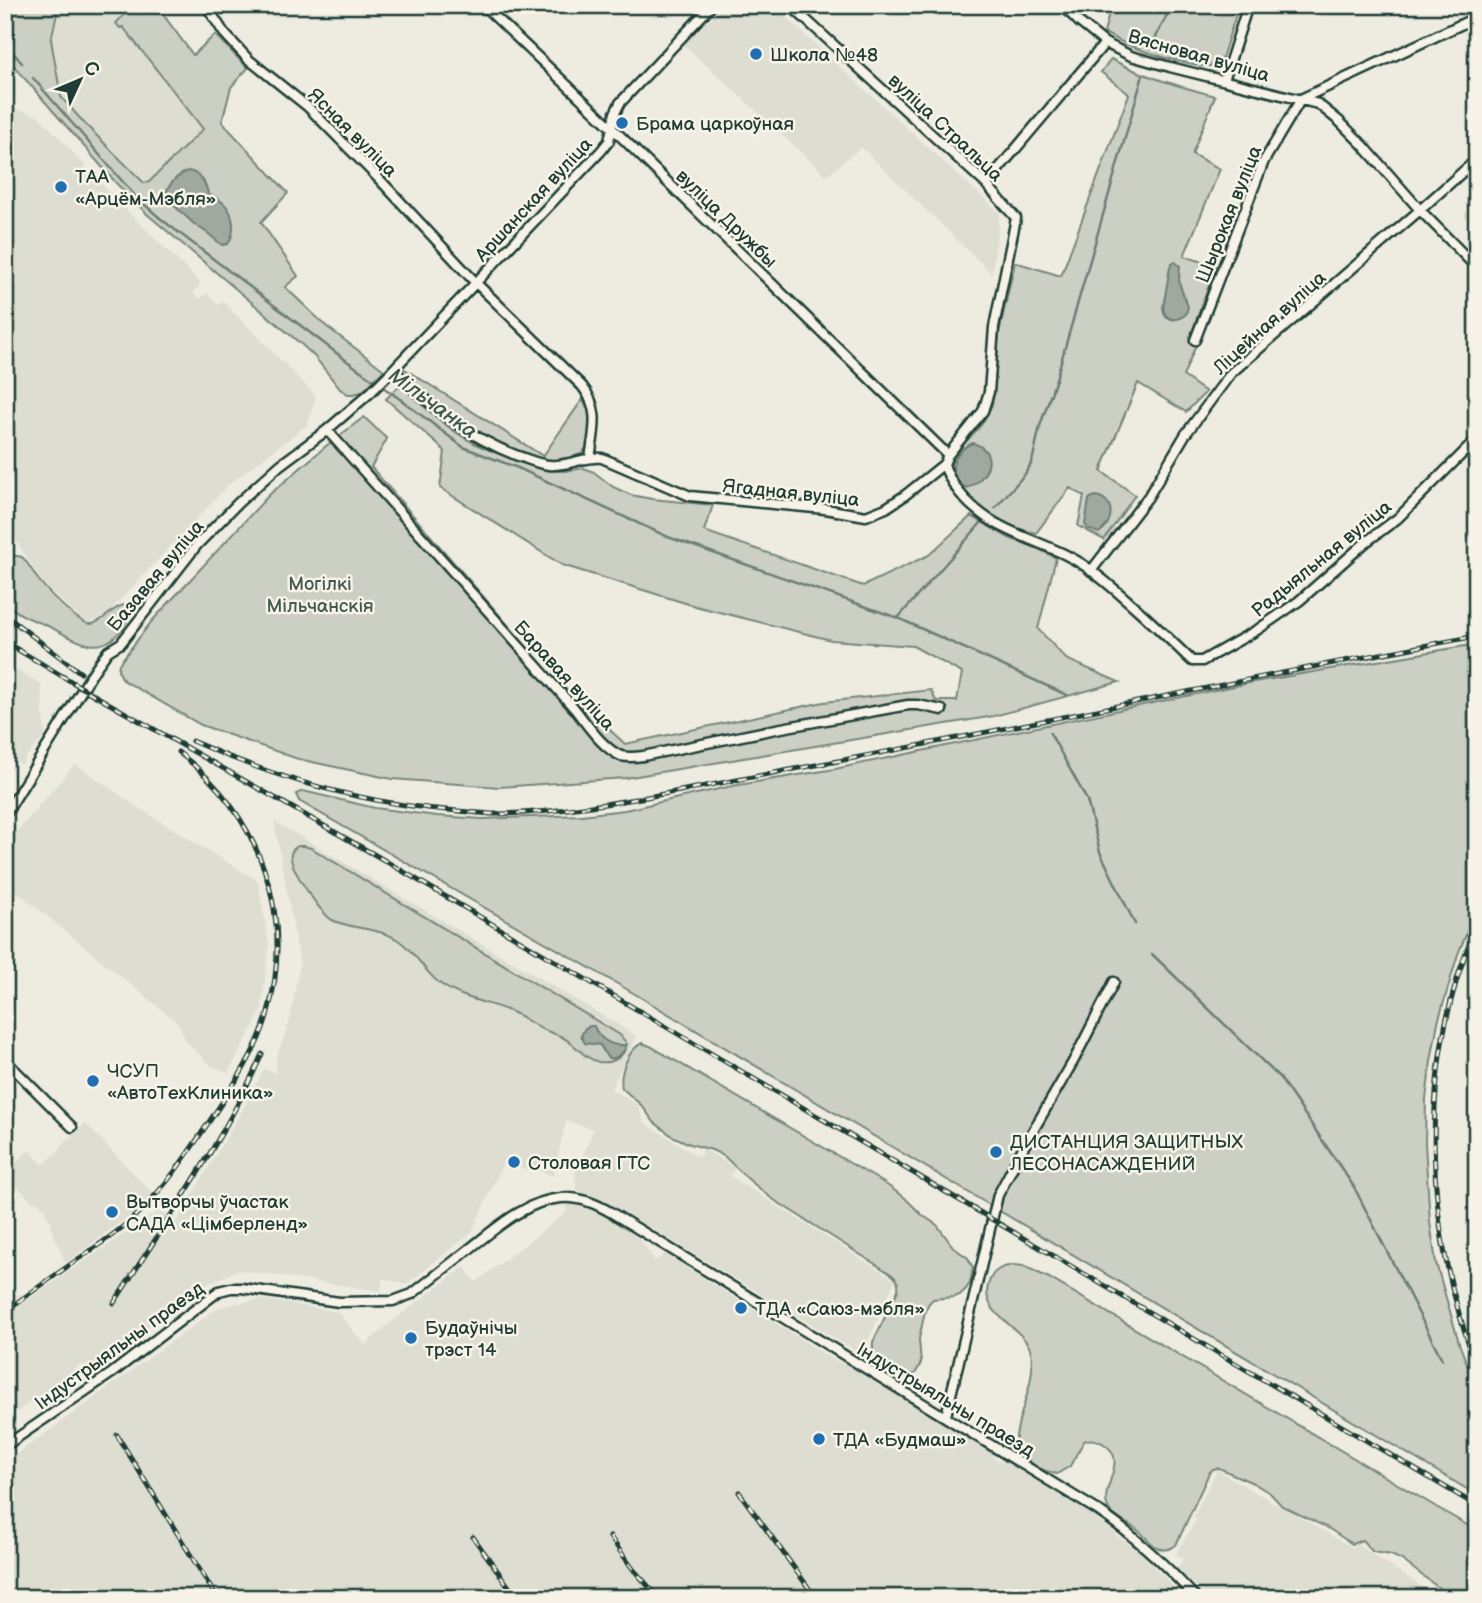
<svg xmlns="http://www.w3.org/2000/svg" width="1482" height="1603" font-family="'Balsamiq Sans',sans-serif">
<rect width="100%" height="100%" fill="#eeece1"/>
<filter id="ink" filterUnits="userSpaceOnUse"><feTurbulence type="fractalNoise" baseFrequency=".0143" numOctaves="2"/><feDisplacementMap in="SourceGraphic" scale="14" xChannelSelector="R" yChannelSelector="G"/><feConvolveMatrix kernelMatrix="1 2 1 2 8 2 1 2 1" color-interpolation-filters="sRGB"/></filter>
<g filter="url(#ink)">
<path fill="#ddddd2" d="M59,5H134L116,23L122,27L203,129L149,182L144,183L85,124L61,97L51,40Z
M727,5H772L1000,213L992,274L861,147L827,176L682,43Z
M5,105L39,116L124,208L201,283L193,293L200,299L207,293L219,305L223,301L316,396L308,424L228,485L110,611L100,618L86,623L44,585L5,523Z
M5,663L41,684L45,736L26,757L22,765L5,754Z
M75,764L139,808L258,881L269,945L261,1012L228,1073L210,1065L186,1041L178,1023L5,882V845Z
M274,821L637,1036L611,1089L636,1104L646,1124L699,1157L704,1149L735,1168L730,1176L895,1280L866,1346L861,1354L617,1208L577,1190L575,1180L576,1172L594,1129L566,1121L553,1176L529,1167L528,1171L504,1161L472,1232L406,1285L383,1278L381,1291L238,1270L207,1284L93,1366L85,1367L82,1364L5,1420V1279L18,1296L21,1294L27,1300L158,1211L177,1221L243,1109L264,1069L276,1073V1058L290,1020L300,964Z
M85,1123L153,1194L137,1210L66,1263L50,1226L53,1223L44,1214L47,1210L37,1201L34,1203L5,1174L26,1153L30,1151L44,1165Z
M566,1202H573L591,1206L638,1237L655,1261L665,1254L834,1360L841,1363H845L992,1451L995,1460L1001,1462L1006,1459L1114,1528L1115,1535L1129,1544L1136,1547L1183,1598H5V1463L219,1307L261,1299L338,1312L365,1345L390,1323L464,1267L476,1282L567,1212Z
M1217,1470L1353,1548L1357,1544L1439,1598H1212L1209,1595L1208,1597L1186,1578L1177,1567L1184,1559L1176,1554L1197,1519L1193,1517Z"/>
<path fill="#cccfc4" stroke="#76867c" stroke-width="2" d="M5,5H59L51,40L61,97L85,124L144,183L149,182L203,129L123,27L120,28L116,23L134,5H156L193,55L215,35L248,68L231,87L222,122L288,193L261,222L298,276L285,287L326,326L384,370L362,392L353,394H348L340,389L314,356L301,344L147,214L117,184L5,56Z
M1111,5H1239L1222,58L1210,66H1202L1166,58L1144,51L1130,46L1104,33Z
M1111,59C1144,77 1179,86 1215,96L1192,154L1220,169L1184,256L1216,266L1189,340L1196,345L1183,376L1206,392L1186,412L1138,383L1101,471L1135,495L1104,540L1078,526L1084,496L1070,488L1036,533L1008,526L980,508L955,480L950,467L953,456L982,424L992,405L994,394L999,333L1015,262L1061,276L1129,94L1101,72Z
M403,368L543,456L582,400C592,412 593,426 589,441C576,486 493,443 470,428C446,412 425,392 403,373Z
M400,385C423,405 446,429 474,443C497,455 522,462 547,470L565,471L584,468L594,472L613,487L631,495L652,499L713,505L704,531L863,586L929,555L971,516L1009,538L1037,548L1056,558L1038,629L1066,659L1119,682L994,716L625,778L499,787L392,779L298,759L201,725L123,680L118,670L119,664L152,621L269,495L326,446L364,417L387,439L371,467L554,678L625,744L824,702L931,690L936,701H957L962,673L913,646L831,640L695,606L562,565L440,488L445,451L386,399Z
M12,555L22,557C30,565 34,575 41,583C49,593 80,625 91,624C104,622 112,607 124,605L129,611C129,619 126,624 121,630C98,660 72,637 48,626C29,618 21,617 5,602V557Z
M1477,644V908L1458,954L1438,1022L1431,1061L1426,1099L1425,1143L1430,1222L1436,1263L1460,1346L1477,1389V1495L635,994L299,801L296,794L303,791L375,808L437,816L483,819L581,815L625,810L732,786L835,769L1254,682Z
M298,846H303L311,848L620,1035L627,1044C624,1057 613,1064 599,1062C584,1059 574,1042 560,1036C553,1033 546,1031 540,1028C530,1023 522,1016 512,1012C488,1002 460,999 438,982C423,970 415,951 398,940C378,927 353,930 332,920C321,913 288,867 291,854C292,849 294,849 298,846Z
M642,1043L650,1046L884,1183L904,1197L922,1215L937,1225L954,1248L968,1258L973,1268L970,1283L966,1289L960,1295L954,1297L933,1299L929,1303L925,1311L919,1339L921,1363L915,1374C894,1385 870,1364 873,1342L898,1290C899,1282 897,1279 891,1274L771,1198L748,1179L724,1156L712,1150L690,1144L672,1136L654,1122L642,1106L622,1088C619,1073 628,1050 642,1043Z
M1013,1265L1024,1266L1049,1278L1477,1531V1598H1452L1402,1560L1391,1555L1373,1552L1362,1540L1352,1544L1328,1528L1282,1506L1270,1493L1253,1483L1219,1468L1213,1469L1209,1473L1176,1545C1172,1548 1167,1551 1161,1549C1152,1547 1147,1537 1140,1532C1131,1524 1111,1518 1107,1505C1101,1486 1129,1460 1104,1444C1098,1440 1091,1438 1084,1441L1070,1466L1057,1474C1044,1471 1033,1467 1024,1456C1021,1452 1017,1447 1016,1442C1015,1435 1018,1428 1019,1421C1025,1400 1036,1373 1031,1352C1025,1326 977,1315 989,1282C993,1270 1001,1267 1013,1265Z"/>
<path fill="#9fa99f" stroke="#6c7e74" stroke-width="2" d="M188,171C200,173 206,183 208,194C211,196 215,197 218,199C234,208 237,230 228,244L222,245L219,243L209,234L194,224L166,198C165,187 177,175 188,171Z
M1175,262L1180,266C1177,286 1182,289 1188,307L1186,314C1179,320 1172,322 1165,315L1163,308L1170,267L1172,263Z
M973,443C1001,452 987,480 967,488C943,478 952,451 973,443Z
M1096,496C1116,500 1114,523 1099,533L1088,529L1085,524L1089,500L1090,498Z
M590,1026H594C599,1039 610,1046 624,1045L626,1049L617,1057L611,1059L607,1057L600,1045L585,1043L581,1036L585,1028Z"/>
<g fill="none" stroke-linecap="round" stroke-linejoin="round">
<path stroke="#6c7e74" stroke-width="2.5" d="M5,43L22,63
M1150,49L1172,5
M33,78L136,197L161,219L347,361L404,402L463,447L518,468L668,537L898,618L1067,695
M995,508L1025,474L1032,462L1040,426L1056,379L1143,75
M898,618L981,523
M1050,733L1087,800L1100,852L1135,924
M1152,954L1280,1078L1354,1187L1442,1359"/>
<g stroke="#1f3d34" stroke-width="13">
<path id="minor" d="M206,5L224,33L248,59L308,107L382,182L476,283L582,386C601,409 594,431 590,458
M483,5L611,127L948,455
M1062,5L1079,22L1105,43L1131,56L1170,67L1318,104L1339,121L1363,145L1420,210L1477,268
M1224,80L1248,5
M1301,99L1477,17
M986,184L1105,43
M1195,340L1264,161L1301,99
M393,370C433,407 465,436 518,456C528,459 538,464 549,465C567,467 584,456 602,458L690,496L825,509L866,516L886,508L904,496L944,464L948,455L983,411L989,392L994,327L1016,218L986,184L790,5
M327,430L574,708C587,724 602,748 621,756C629,758 636,757 643,756L776,729L908,705H918L942,710
M944,464C947,475 952,483 959,492C995,538 1049,538 1092,571C1128,599 1160,630 1192,661H1202L1257,630L1299,601L1366,542L1398,518L1477,439
M1091,571L1148,497L1185,435L1231,373L1420,210L1477,159
M5,815L95,669L108,651L121,643L197,545L238,503L280,465L327,430L371,392L389,374L601,151L609,141L615,113L620,103L712,5
M5,1060L72,1127
M946,1416L998,1195L1023,1148L1074,1060L1114,982
M5,1446L112,1373L219,1291L231,1288H242L339,1302L393,1301L412,1294C431,1279 449,1265 468,1250C495,1229 525,1201 561,1198C579,1196 597,1204 612,1213L1097,1510C1134,1535 1166,1565 1196,1598"/>
</g>
<use href="#minor" stroke="#f7f3e8" stroke-width="8"/>
<g stroke="#1f3d34" stroke-width="5">
<path id="rail" d="M5,615L81,673
M5,642L94,695L377,856L1477,1506
M192,741C276,779 365,804 458,811C471,812 484,814 497,814C559,813 620,802 680,791C737,780 793,769 849,759C1058,719 1267,674 1477,636
M1477,925C1417,1062 1423,1228 1477,1366
M114,1303C166,1222 223,1142 262,1054
M5,1311C28,1295 51,1278 74,1262C97,1246 122,1230 141,1210C171,1181 192,1147 215,1113C235,1083 257,1051 267,1016C296,915 260,814 178,752
M117,1435L217,1598
M739,1492L816,1598
M473,1537L517,1598
M610,1537L633,1569L659,1598
M470,1596L471,1598"/>
</g>
<use href="#rail" stroke="#f7f3e8" stroke-width="2.5" stroke-dasharray="8" stroke-linecap="butt"/>
</g>
</g>
<g fill="#1f6fb2" stroke="#f7f3e8" stroke-width="2.5">
<circle cx="756" cy="54" r="7"/>
<circle cx="622" cy="123" r="7"/>
<circle cx="61" cy="187" r="7"/>
<circle cx="93" cy="1081" r="7"/>
<circle cx="996" cy="1152" r="7"/>
<circle cx="514" cy="1162" r="7"/>
<circle cx="112" cy="1212" r="7"/>
<circle cx="741" cy="1308" r="7"/>
<circle cx="411" cy="1338" r="7"/>
<circle cx="819" cy="1439" r="7"/>
</g>
<g text-anchor="middle" stroke-width="5" stroke-linejoin="round" paint-order="stroke">
<g font-size="19" fill="#1f3d34" stroke="#f7f3e8" text-anchor="start">
<text x="770" y="61">Школа №48</text>
<text x="636" y="130">Брама царкоўная</text>
<text x="75" y="183">ТАА<tspan x="75" dy="22">«Арцём-Мэбля»</tspan></text>
<text x="107" y="1077">ЧСУП<tspan x="107" dy="22">«АвтоТехКлиника»</tspan></text>
<text x="1010" y="1148">ДИСТАНЦИЯ ЗАЩИТНЫХ<tspan x="1010" dy="22">ЛЕСОНАСАЖДЕНИЙ</tspan></text>
<text x="528" y="1169">Столовая ГТС</text>
<text x="126" y="1208">Вытворчы ўчастак<tspan x="126" dy="22">САДА «Цімберленд»</tspan></text>
<text x="755" y="1315">ТДА «Саюз-мэбля»</text>
<text x="425" y="1334">Будаўнічы<tspan x="425" dy="22">трэст 14</tspan></text>
<text x="833" y="1446">ТДА «Будмаш»</text>
</g>
<g font-size="19" fill="#1f3d34" stroke="#f7f3e8">
<text transform="translate(1199 55) rotate(16)" y="7">Вясновая вуліца</text>
<text transform="translate(946 127) rotate(43)" y="7">вуліца Стральца</text>
<text transform="translate(353 132) rotate(45)" y="7">Ясная вуліца</text>
<text transform="translate(533 199) rotate(-47)" y="7">Аршанская вуліца</text>
<text transform="translate(1228 214) rotate(-68)" y="7">Шырокая вуліца</text>
<text transform="translate(727 218) rotate(44)" y="7">вуліца Дружбы</text>
<text transform="translate(1269 322) rotate(-42)" y="7">Ліцейная вуліца</text>
<text transform="translate(791 492) rotate(6)" y="7">Ягадная вуліца</text>
<text transform="translate(1321 558) rotate(-39)" y="7">Радыяльная вуліца</text>
<text transform="translate(155 575) rotate(-50)" y="7">Базавая вуліца</text>
<text transform="translate(565 675) rotate(48)" y="7">Баравая вуліца</text>
<text transform="translate(119 1345) rotate(-36)" y="7">Індустрыяльны праезд</text>
<text transform="translate(946 1399) rotate(31)" y="7">Індустрыяльны праезд</text>
</g>
<g font-size="19" fill="#425a51" stroke="#f7f3e8">
<text x="320" y="590">Могілкі<tspan x="320" dy="22">Мільчанскія</tspan></text>
</g>
<g font-size="21" font-style="italic" fill="#3f584f" stroke="#f7f3e8">
<text transform="translate(433 403) rotate(36)" y="7">Мільчанка</text>
</g>
</g>
<rect width="1482" height="1603" fill="none" stroke="#f7f3e8" stroke-width="28"/>
<rect x="14" y="14" width="1454" height="1575" fill="none" stroke="#1f3d34" stroke-width="2.5" filter="url(#ink)"/>
<g transform="translate(80 80) rotate(46)" stroke="#f7f3e8" stroke-width="5" paint-order="stroke">
<path d="M0-5L12 26L0 18L-12 26Z" fill="#1f3d34"/>
<text y="-10" font-size="19" font-weight="bold" text-anchor="middle" fill="#1f3d34">С</text>
</g>
</svg>
